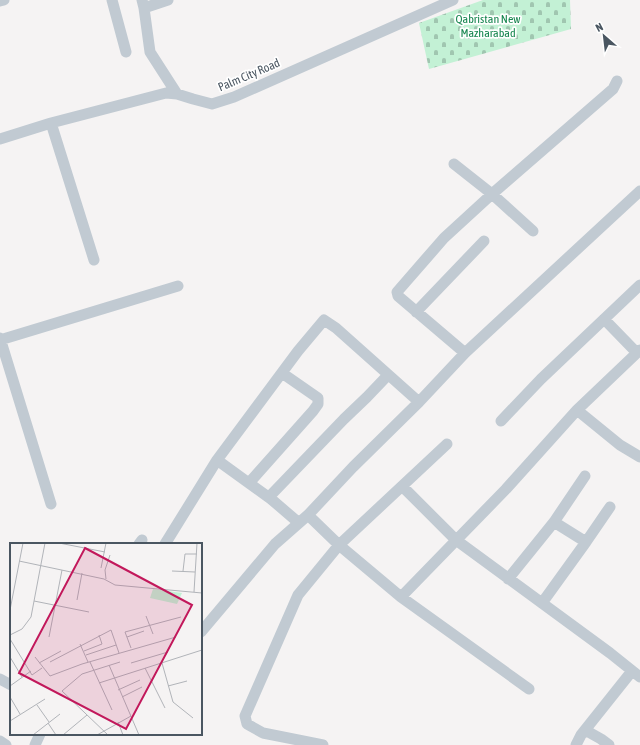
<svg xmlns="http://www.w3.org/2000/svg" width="640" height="745" font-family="'Asap Condensed',sans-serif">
<defs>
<pattern id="cemetery-stones" width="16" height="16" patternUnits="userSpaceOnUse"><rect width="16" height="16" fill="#c3f1d5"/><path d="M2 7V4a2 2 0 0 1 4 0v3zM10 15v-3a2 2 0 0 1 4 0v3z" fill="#a0c6b0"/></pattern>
</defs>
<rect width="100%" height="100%" fill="#f5f3f3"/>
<path fill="url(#cemetery-stones)" d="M483,0H570L571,29L429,69L419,23Z"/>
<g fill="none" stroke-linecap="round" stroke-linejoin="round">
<path stroke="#c1cad2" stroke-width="11" d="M112,0L126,52
M142,0L144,8L150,52L177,94
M0,1L4,0
M144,8L168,0
M51,123L94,260
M0,139L51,123L166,93L177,94L193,99L212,104L234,97L453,0
M454,164L492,194L533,231
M416,312L484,241
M604,319L637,353
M0,338L51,504
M0,340L178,286
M465,353L398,296L397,292L444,238L492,194L613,89L617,81
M577,410L620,445L640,457
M501,421L541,379L640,285
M217,460L271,499L299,523
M249,483L313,411L318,404V398L282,373
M402,486L456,540L610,653L640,677
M269,497L344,419L367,397L388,375
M308,515L339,545L401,597L529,689
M554,522L586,542
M139,544L142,540
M165,544L217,460L298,351L324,320L336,328L419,402
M508,579L554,522L585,476
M401,597L506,489L577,410L640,350
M542,603L586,542L610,507
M201,632L275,544L308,515L353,467L419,402L465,353L640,191
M0,679L11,685
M585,730L601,739L609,745
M0,741L6,745
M35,745L40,734
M323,745L263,733L247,724L245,716L298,595L339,545L447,444
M576,745L581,735L632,671"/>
</g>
<g text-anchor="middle" stroke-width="3.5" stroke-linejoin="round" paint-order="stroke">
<g font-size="12" fill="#17864f" stroke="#fff">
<text x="488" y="23">Qabristan New<tspan x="488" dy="14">Mazharabad</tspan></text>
</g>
<g font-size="12" fill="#4a5661" stroke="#fff">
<text transform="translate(249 75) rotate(-23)" y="4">Palm City Road</text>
</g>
</g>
<g transform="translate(10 543)">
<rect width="192" height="192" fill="#f5f3f3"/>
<path d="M143,46L172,50L167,61L140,55Z" fill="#c3f1d5"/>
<path fill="none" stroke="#b1b4b9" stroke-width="1" d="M49,0L95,9M9,18L94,36L105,42L192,50M91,25L96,0M162,28L185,29M173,28L175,11H187M96,36L95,27L100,12M184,49L187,0M67,57L72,30M24,58L79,69M0,67L13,0M136,73L143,91M0,92L12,86L21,74L35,0M39,94L52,27M117,94L134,88M0,96L22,132L32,125M70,101L78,119M121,105L115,89L171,74M74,108L92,101L89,92M76,112L106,102M0,114L12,134M25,114L40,133L72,121L166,94M40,119L101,87L109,110M80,119L102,167M29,120L51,108M121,120L158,109M152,120L163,159L183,175M99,122L129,192M135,125L155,165M89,140L192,107M0,143L21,128M158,143L177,138M108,147L130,137M0,154L10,171M112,154L132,144M27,162L39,179M0,178L35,156M108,179L113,192M38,180L46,192M23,192L50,171M53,192L77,172M87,192L121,173M98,192L52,148L72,131L110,119"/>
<path fill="#c2185b" fill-opacity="0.15" stroke="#c2185b" stroke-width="2" d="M75,5L182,62L116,186L9,130Z"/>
<rect width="192" height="192" fill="none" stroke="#4a5661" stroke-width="2"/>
</g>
<g transform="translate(604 36) rotate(332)" stroke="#ffffff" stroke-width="3" paint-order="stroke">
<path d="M0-3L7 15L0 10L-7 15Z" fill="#4a5661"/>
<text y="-6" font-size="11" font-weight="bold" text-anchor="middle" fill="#4a5661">N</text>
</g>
</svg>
